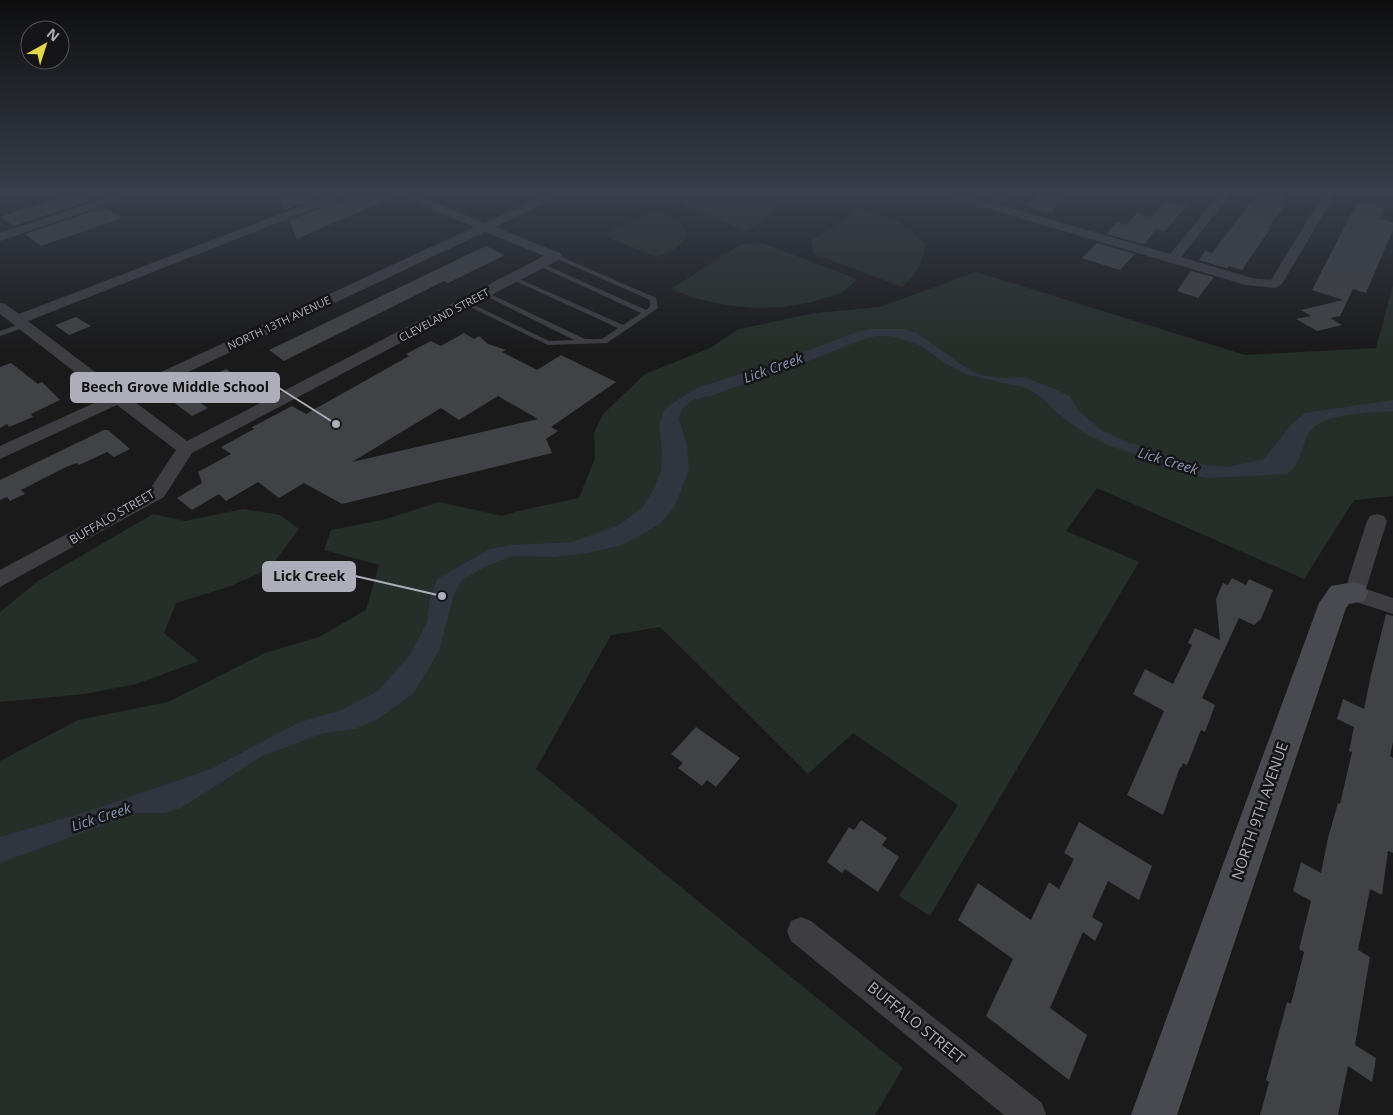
<svg xmlns="http://www.w3.org/2000/svg" width="1393" height="1115" font-family="'Open Sans',sans-serif">
<rect width="100%" height="100%" fill="#1a1a1b"/>
<path fill="#262e29" d="M686,193H773L775,194L777,208L765,220L746,231L685,207L682,195Z
M860,208L902,223L925,243C923,265 918,272 902,287L814,254L811,241Z
M655,211C673,216 682,218 687,237L676,248L657,257L610,238L607,234Z
M762,243L857,279C853,283 848,289 843,292C838,295 831,296 825,298C776,314 718,310 671,289L741,244Z
M976,272L1245,355L1376,348L1393,285V496L1354,500L1304,579L1097,488L1066,531L1139,562L930,916L899,896L958,805L853,733L808,774L660,627L611,635L536,769L903,1068L875,1115H0V761L78,720L168,702L265,653L319,637L366,610L379,565L324,550L331,530L386,519L439,502L502,516L518,511L579,498L595,458L594,433L603,414L645,374L710,348L739,329L815,313L880,307Z
M243,509L280,515L299,529L269,569L228,587L176,603L164,633L199,661L136,684L85,694L0,702V612L38,581L153,514L185,521Z"/>
<path fill="#30353f" d="M869,329H903L916,332L968,369L981,375L999,378L1024,377L1050,387L1070,396L1078,410L1100,429L1127,442L1184,460L1206,465L1228,467L1264,459L1290,426L1305,413L1393,400V411C1372,413 1324,413 1311,430C1300,446 1304,460 1287,474L1207,478L1181,471L1108,445L1081,431L1055,411L1044,399L1027,388L968,375L945,363L921,346L908,341L890,336H876L864,339L796,366L710,396L693,400L682,409L679,419L687,444L689,469L675,506L660,524L622,545L588,553L553,557L511,556L485,567L462,580L454,594L439,651L413,694L376,720L355,729L324,733L262,756L181,808L164,813H136L0,863V837L89,811L211,769L300,722L342,710L378,691L410,655L427,622L430,598L437,579L490,549L513,545L572,542L619,525L642,508L654,489L661,471L662,451L659,424L665,409L683,396L702,386L770,365L851,334Z"/>
<path fill="#414245" fill-rule="evenodd" d="M72,193H80L92,200L14,226L0,217Z
M279,193H330L285,210Z
M353,193H394L396,196L297,239L289,220L350,197Z
M1040,193H1071L1051,213L1025,206Z
M1258,193L1267,195L1272,193L1286,196L1283,201L1287,202L1268,228L1270,229L1242,270L1229,266L1228,268L1222,267L1199,260L1205,251L1212,253Z
M1167,200L1187,206L1164,231L1157,229L1144,244L1106,234L1117,222L1126,225L1137,213L1151,217Z
M1364,201L1385,206L1379,219L1393,222V230L1366,293L1353,289L1340,316L1330,318L1342,325L1317,331L1296,319L1311,316L1301,310L1343,300L1312,290L1351,214L1358,202L1363,204Z
M104,207L122,218L41,246L25,234Z
M1097,243L1135,254L1120,270L1082,258Z
M486,246L505,255L448,283L444,281L284,361L269,350Z
M1191,271L1214,277L1198,298L1177,291Z
M76,317L91,326L69,335L55,325Z
M464,333L474,339L479,336L488,344L506,350L502,352L537,370L561,355L616,382L551,427L558,431L546,439L552,453L342,504L304,483L279,498L258,482L226,501L219,494L192,510L177,498L202,483L198,472L231,454L221,447L254,429L252,427L292,406L306,414L409,356L406,354L431,341L441,346ZM498,396L538,419L352,462L441,408L459,420Z
M11,363L38,384L42,382L60,400L31,414L33,417L9,427L7,424L0,428V367Z
M226,369L242,380L199,402L208,408L192,416L169,399L177,395L175,394Z
M104,430H108L130,449L114,457L107,452L79,465L77,463L66,467L21,490L25,494L10,501L7,497L0,500V480Z
M1232,578L1246,585L1249,579L1273,590L1261,619L1254,625L1239,618L1202,698L1215,705L1205,732L1201,730L1187,765L1183,763L1181,768L1180,767L1163,815L1127,795L1164,711L1133,694L1145,669L1173,684L1192,645L1188,643L1195,628L1220,640L1216,599L1223,583L1228,585Z
M1386,614L1393,616V742L1390,756L1393,758V853L1388,851L1382,895L1370,889L1358,950L1370,957L1355,1045L1376,1058L1372,1082L1348,1066L1338,1115H1260L1269,1082L1266,1080L1287,1002L1291,1004L1304,952L1299,949L1311,901L1293,891L1301,862L1321,873L1328,838L1338,803L1340,804L1352,752L1349,751L1354,727L1337,719L1343,699L1364,709L1371,675Z
M696,727L740,758L716,787L707,780L702,786L678,768L683,763L671,754Z
M861,820L887,838L882,845L899,857L878,892L845,869L842,873L827,862L849,827L854,830Z
M1079,822L1152,866L1139,900L1108,881L1092,917L1103,924L1095,941L1083,932L1050,1008L1087,1035L1069,1080L986,1016L1013,959L958,920L978,883L1031,920L1049,882L1059,889L1074,859L1064,853Z"/>
<g fill="none" stroke-linecap="round" stroke-linejoin="round">
<path fill="#3d3d42" fill-rule="evenodd" d="M555,254L656,298L658,308L607,343L548,345L462,303L468,302L549,341L574,340L482,294V292H486L585,339H602L618,328L511,279V277H515L623,325L641,313L537,265V263L539,262L646,310L650,307V300L553,257V255Z
M23,323L27,325L26,327L0,336V331Z"/>
<path fill="#3d3d42" fill-rule="evenodd" d="M120,193H137L135,195L0,241V233Z
M335,193H351L349,195L28,321L120,391L474,227L398,195L396,193H412L485,223L549,193H564L562,195L495,227L560,253L562,256L560,259L192,453L164,497L0,587V570L150,489L176,450L117,405L0,459V446L107,397L0,314V303L5,304L19,314ZM485,232L544,256L187,441L131,399Z
M940,193H958L990,202L1001,193H1014L1000,205L1170,254L1220,193H1232L1181,257L1252,278L1271,280L1324,193H1336L1282,284L1275,288L1246,285L942,195Z
M1377,514L1384,516L1387,521L1366,589L1393,598V614L1347,599L1344,593L1367,521L1370,516Z
M801,917L811,921L1042,1103L1046,1115H1004L791,941L787,931L791,921Z"/>
<path fill="#494950" fill-rule="evenodd" d="M1354,582L1364,585L1368,593L1364,601L1349,604L1346,608L1177,1115H1131L1319,603L1331,586Z"/>
</g>
<linearGradient id="sky" x2="0" y2="1"><stop stop-color="#0e0e0f"/><stop offset="0.55" stop-color="#383e4a"/><stop offset="1" stop-color="#383e4a" stop-opacity="0"/></linearGradient>
<rect width="1393" height="349" fill="url(#sky)"/>
<g text-anchor="middle" stroke-width="5" stroke-linejoin="round" paint-order="stroke">
<g font-size="11" fill="#adaeba" stroke="#151416">
<text transform="translate(444 315) rotate(-28)" y="4">CLEVELAND STREET</text>
<text transform="translate(279 323) rotate(-25)" y="4">NORTH 13TH AVENUE</text>
</g>
<g font-size="12" fill="#adaeba" stroke="#151416">
<text transform="translate(112 517) rotate(-30)" y="4">BUFFALO STREET</text>
</g>
<g font-size="14" font-style="italic" fill="#8793b2" stroke="#151416">
<text transform="translate(773 368) rotate(-20)" y="5">Lick Creek</text>
<text transform="translate(1168 461) rotate(17)" y="5">Lick Creek</text>
<text transform="translate(101 817) rotate(-18)" y="5">Lick Creek</text>
</g>
<g font-size="15" fill="#adaeba" stroke="#151416">
<text transform="translate(1260 811) rotate(-71)" y="5">NORTH 9TH AVENUE</text>
<text transform="translate(916 1023) rotate(39)" y="5">BUFFALO STREET</text>
</g>
</g>
<path fill="none" stroke="#adaeba" stroke-width="2" d="M336 424L279 388M442 596L355 576"/>
<g fill="#adaeba" stroke="#151416" stroke-width="2">
<circle cx="336" cy="424" r="5"/>
<circle cx="442" cy="596" r="5"/>
</g>
<g fill="#adaeba" stroke="#adaeba" stroke-width="2">
<rect x="71" y="373" width="208" height="29" rx="5"/>
<rect x="263" y="562" width="92" height="29" rx="5"/>
</g>
<g font-size="14" text-anchor="middle" font-weight="bold" fill="#111">
<text x="175" y="392">Beech Grove Middle School</text>
<text x="309" y="581">Lick Creek</text>
</g>
<g transform="translate(45 45) rotate(39)"><circle r="24" fill="#151416" stroke="#525258"/>
<path d="M0-4L9 19L0 12L-9 19Z" fill="#e4d749"/>
<text y="-8" font-size="14" font-weight="bold" text-anchor="middle" fill="#adaeba">N</text>
</g>
</svg>
